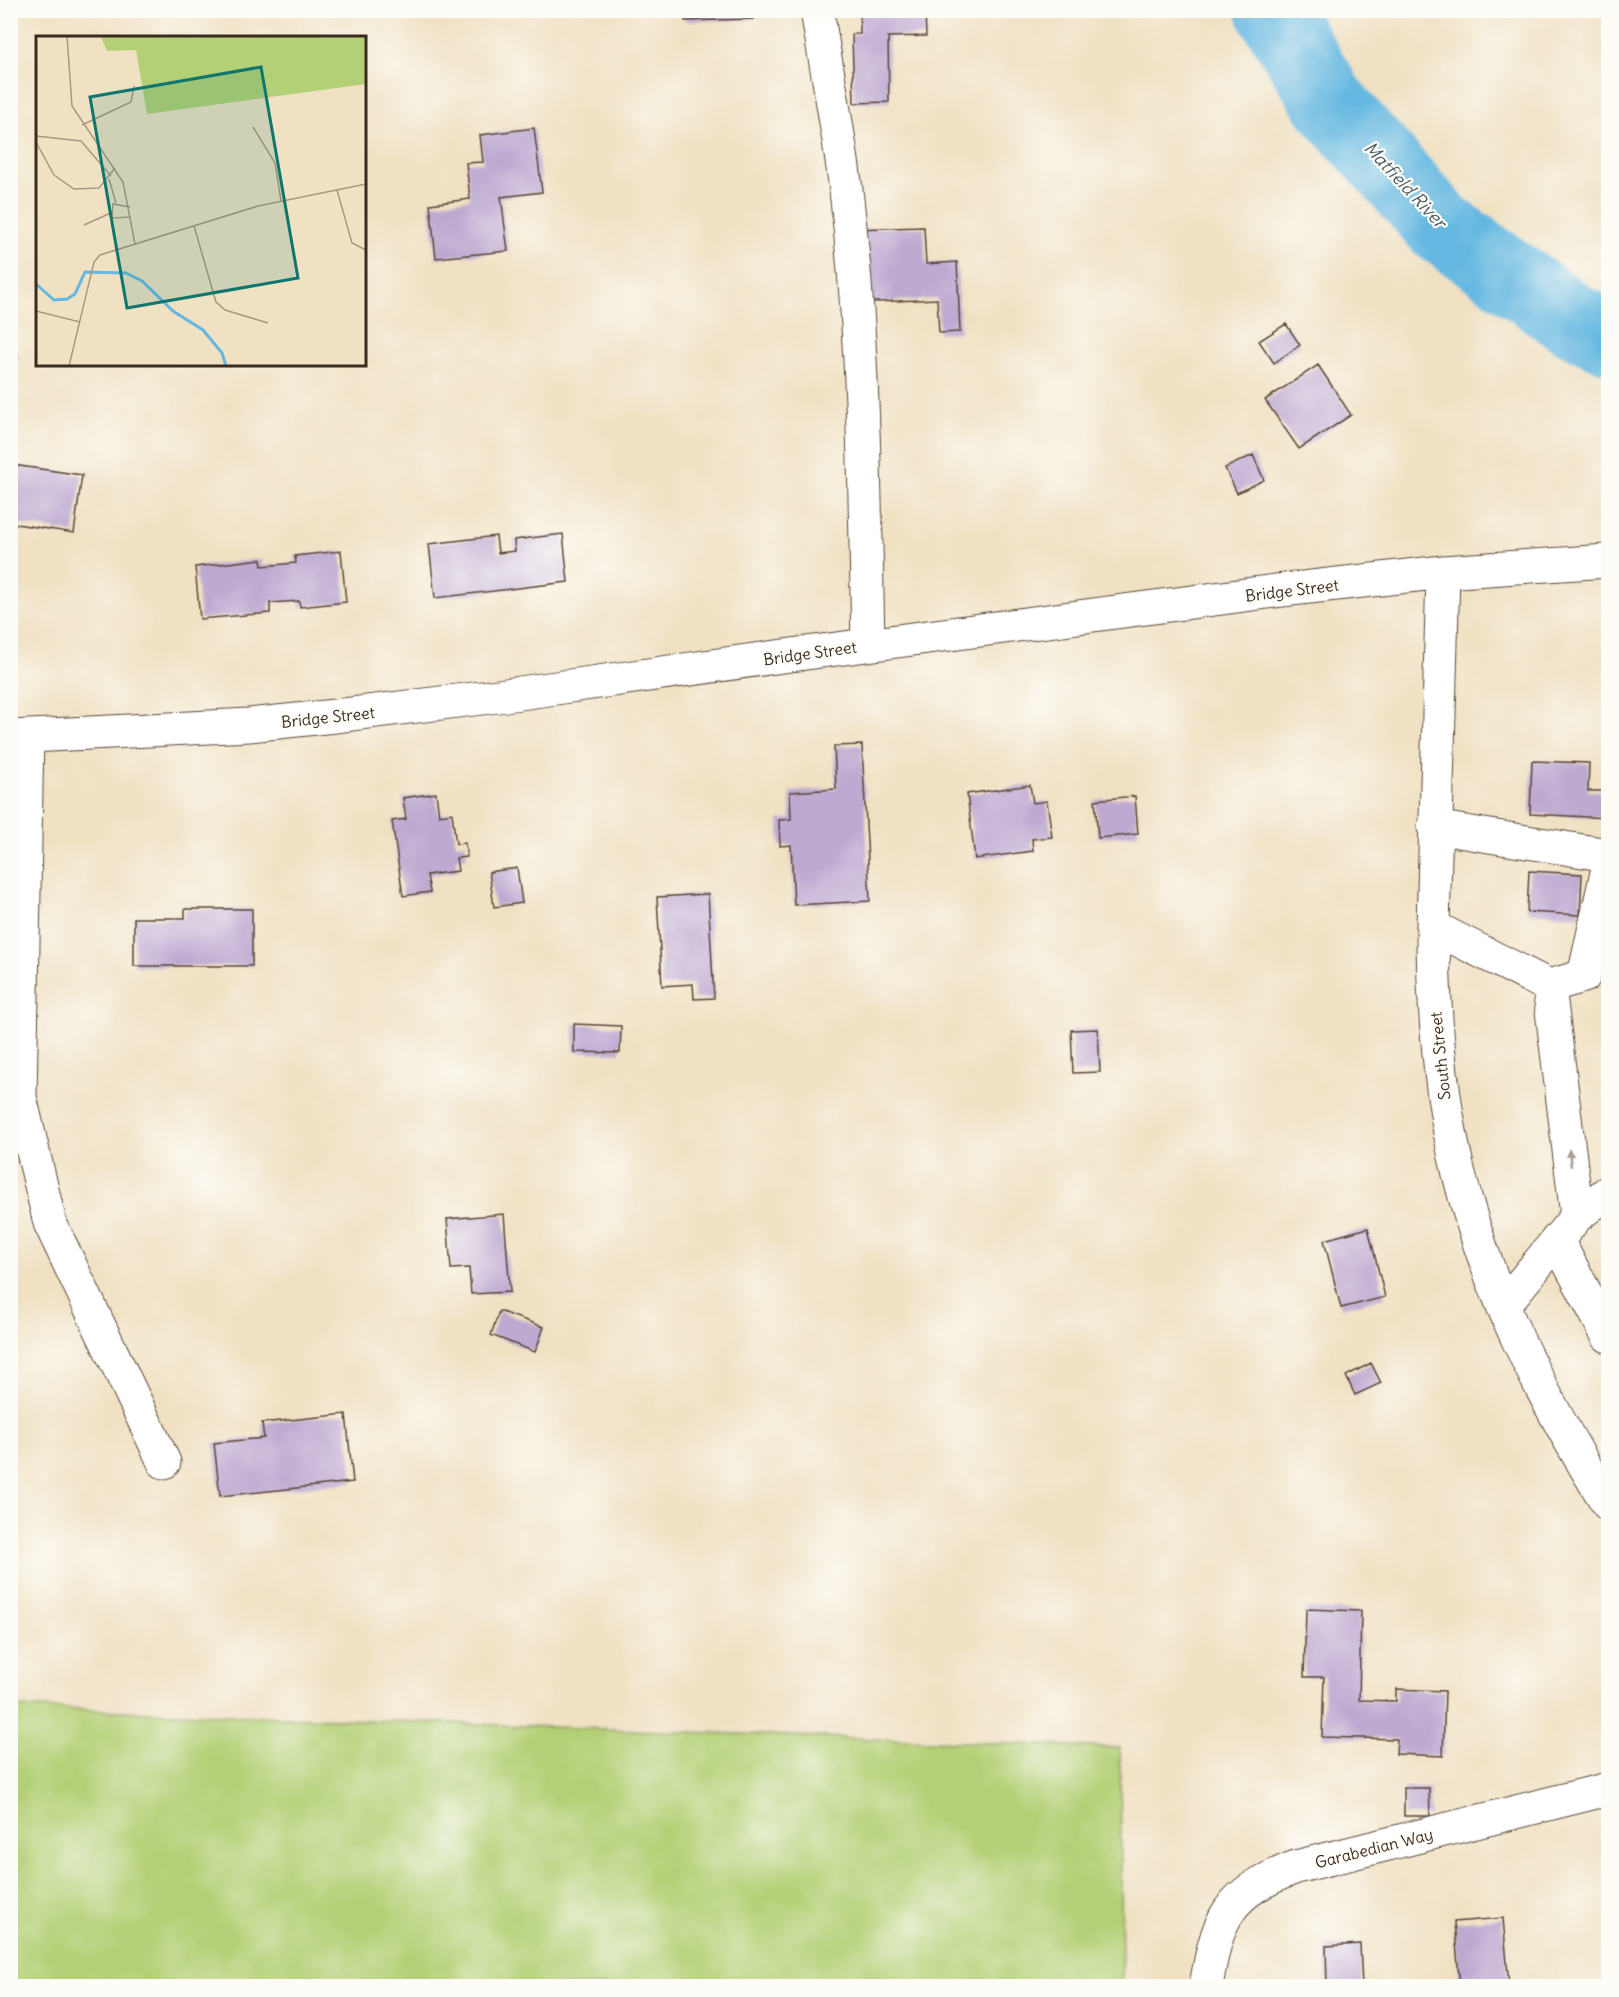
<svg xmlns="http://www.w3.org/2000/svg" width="1619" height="1997" font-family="Delius,sans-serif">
<rect width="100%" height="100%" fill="#fdfcf7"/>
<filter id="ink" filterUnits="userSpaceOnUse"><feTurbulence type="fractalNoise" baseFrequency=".0167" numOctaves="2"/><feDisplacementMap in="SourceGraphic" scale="12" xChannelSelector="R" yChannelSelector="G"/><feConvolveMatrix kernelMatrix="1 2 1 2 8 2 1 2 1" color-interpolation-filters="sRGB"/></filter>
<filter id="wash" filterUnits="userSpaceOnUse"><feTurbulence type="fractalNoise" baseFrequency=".008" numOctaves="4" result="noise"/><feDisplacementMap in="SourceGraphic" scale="24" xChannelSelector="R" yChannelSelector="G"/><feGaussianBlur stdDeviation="1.35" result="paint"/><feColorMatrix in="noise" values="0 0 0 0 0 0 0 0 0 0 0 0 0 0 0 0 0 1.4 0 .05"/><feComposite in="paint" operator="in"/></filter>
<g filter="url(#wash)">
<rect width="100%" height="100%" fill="#f0e1c3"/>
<path fill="#b4d076" stroke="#787d4a" stroke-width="1.5" d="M11,1707L1120,1748L1122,1986H11Z"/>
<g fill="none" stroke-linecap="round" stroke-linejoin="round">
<path stroke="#65b8e1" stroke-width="74" d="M1273,10L1330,103L1441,227L1572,319L1608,336"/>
</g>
<g id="blocks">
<path fill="#bea9d1" d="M684,10H754V19L685,21Z
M860,10H925L926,36L888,37L889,102L854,103L852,34H860Z
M534,128L542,192L501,197L508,251L436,258L430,204L470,199L466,163L483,162L480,135Z
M924,227L926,264L957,262L960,332L939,333L937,299L857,303L853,229Z
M1286,324L1300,345L1274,363L1259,341Z
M10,356L18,357L13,386L10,385Z
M1318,365L1351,415L1299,449L1265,400Z
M10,451L15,452L13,465L82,475L74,533L10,523Z
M1253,455L1264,480L1237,493L1225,468Z
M563,534L568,582L435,598L429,544L496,536L498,553L515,551L514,540Z
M341,551L346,602L300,607L299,601L270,603V613L200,619L195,567L261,559L262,566L296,563L295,556Z
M862,745L870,901L794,905L791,845L780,846L779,820L791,819L790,792L836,789L834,746Z
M1532,761L1589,763L1588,791H1608V818L1530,814Z
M1030,785L1033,803L1047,801L1052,837L1032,839L1033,851L975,859L967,794Z
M436,793L439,815L452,813L456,844L465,843L467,857L456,858L458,871L427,875L430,892L403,896L392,821L406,819L403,798Z
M1135,796L1138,834L1098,838L1095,800Z
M517,868L522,903L494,907L489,872Z
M1529,871L1582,874L1580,915L1527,912Z
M708,894L714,998L694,999L693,984L662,986L657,897Z
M185,909H252V966H134V918H185Z
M574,1024L621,1026L620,1053L574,1052Z
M1098,1029L1100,1072L1073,1073L1071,1030Z
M504,1214L510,1292L471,1294L469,1268L451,1269L447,1219Z
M1368,1228L1385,1297L1341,1308L1324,1240Z
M499,1311L544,1327L535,1352L491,1335Z
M1371,1363L1381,1383L1355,1395L1346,1376Z
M346,1414L353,1482L220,1496L214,1443L264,1438L262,1423Z
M1306,1609L1361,1611L1359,1700L1396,1701V1689L1445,1691L1443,1756L1396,1754L1397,1739L1322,1737L1324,1677H1304Z
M1404,1788H1429L1430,1816H1404Z
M1503,1918L1509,1986H1460L1454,1922Z
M1360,1944L1362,1986H1327L1326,1946Z"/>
</g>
</g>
<g filter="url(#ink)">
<use href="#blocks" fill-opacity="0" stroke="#564537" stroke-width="1.5"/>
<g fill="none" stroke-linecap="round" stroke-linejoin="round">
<g stroke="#564537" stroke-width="35">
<path id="minor" d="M817,10C827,73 840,136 847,199C864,347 865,496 868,645
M1443,572L1433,927C1433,1008 1439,1090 1458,1170C1487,1290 1543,1400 1608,1504
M10,737L249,725L335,716L506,695L776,657L1275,591L1443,572L1608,561
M27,737L20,1097L50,1223L164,1462
M1434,827L1608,855
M1433,927L1549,986L1584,976L1608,868
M1549,986L1577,1216
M1557,1240L1608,1336
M1503,1306L1577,1216L1608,1192
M1206,1986C1218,1916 1227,1893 1296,1867L1608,1789"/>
</g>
<use href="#minor" stroke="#fff" stroke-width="33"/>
</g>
<defs><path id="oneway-solid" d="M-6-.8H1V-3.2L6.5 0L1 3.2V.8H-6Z" transform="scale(1.5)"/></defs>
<use fill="#a79f9a" href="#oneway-solid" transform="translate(1570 1158) rotate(-97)"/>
</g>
<g text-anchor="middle" stroke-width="4.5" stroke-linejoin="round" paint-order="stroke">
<g font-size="16" fill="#3b2a1e" stroke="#fdfcf7">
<text transform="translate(1292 590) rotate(-7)" y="6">Bridge Street</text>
<text transform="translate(810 653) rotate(-8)" y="6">Bridge Street</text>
<text transform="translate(328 717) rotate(-6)" y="6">Bridge Street</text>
<text transform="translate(1440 1056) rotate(-96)" y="6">South Street</text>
<text transform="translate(1374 1848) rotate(-14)" y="6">Garabedian Way</text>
</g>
<g font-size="18" font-style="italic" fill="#4a5c62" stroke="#fdfcf7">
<text transform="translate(1405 185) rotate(47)" y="6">Matfield River</text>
</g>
</g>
<g transform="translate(36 36)">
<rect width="330" height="330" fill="#f0e1c3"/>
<path d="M330,0V48L111,78L100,14L71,15L65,1Z" fill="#b4d076"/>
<path fill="none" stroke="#65b8e1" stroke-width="3" d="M0,248L18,264L31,263L39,258L49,236L90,237L106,245L137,275L167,294L186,317L190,330"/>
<path fill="none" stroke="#a89881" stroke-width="1.5" d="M31,0L36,70L87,146L99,208M46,89L95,66L98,50M217,91L239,127L245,165M0,100L45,105L75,140M0,106L18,139L38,153L63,152L79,132M73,143L80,167M301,154L316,207L330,214M94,171L77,168L76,182L95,181M48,189L77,176M158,190L180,266L189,274L232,287M0,275L44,286M33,330L58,226L64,219L222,170L330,148"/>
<path fill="#0f766e" fill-opacity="0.15" stroke="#0f766e" stroke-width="3" d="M225,31L262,242L91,272L54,61Z"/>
<rect width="330" height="330" fill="none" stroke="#3b2a1e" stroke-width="3"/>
</g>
<rect width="1619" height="1997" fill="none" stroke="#fdfcf7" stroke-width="36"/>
</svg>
